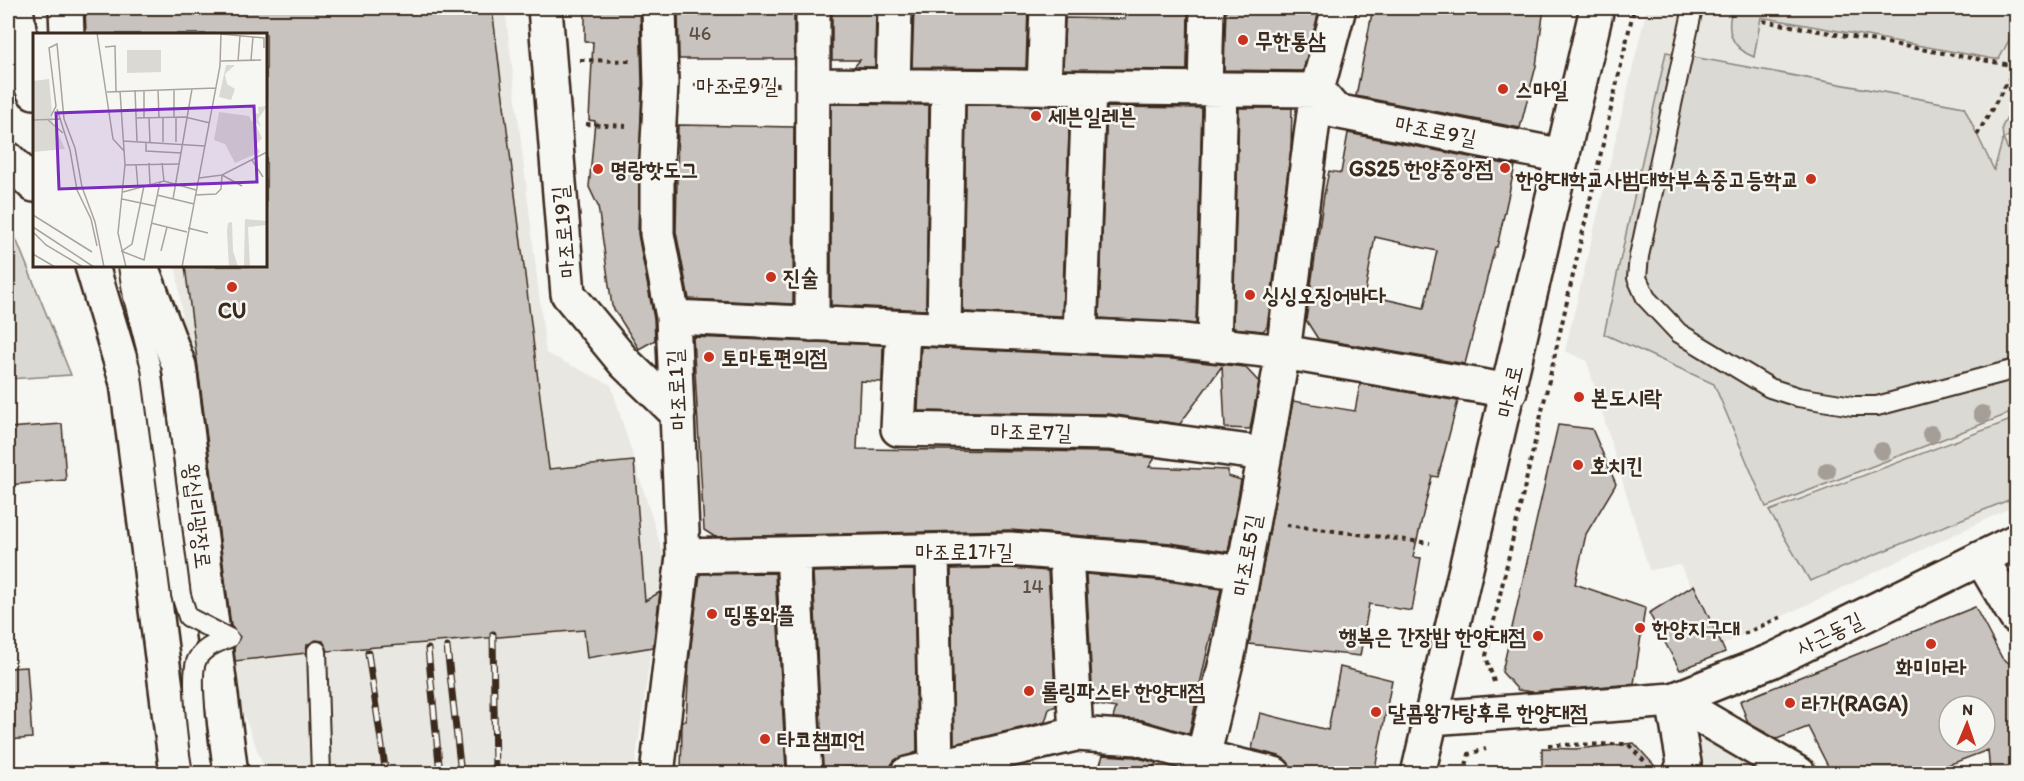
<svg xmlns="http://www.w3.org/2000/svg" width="2024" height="781" font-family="Itim,'Poor Story',sans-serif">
<rect width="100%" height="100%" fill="#f6f6f2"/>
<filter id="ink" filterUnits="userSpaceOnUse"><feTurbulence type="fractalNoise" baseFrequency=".0167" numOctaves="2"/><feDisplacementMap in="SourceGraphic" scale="12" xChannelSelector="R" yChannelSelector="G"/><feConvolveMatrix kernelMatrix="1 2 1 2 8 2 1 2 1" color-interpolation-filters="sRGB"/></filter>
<g filter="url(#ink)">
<path fill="#e8e7e2" d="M126,8H505L546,353L611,385L664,557L634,773H266L220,652L177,272L173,266H266V34H129Z
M1647,8H2016V505L1722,645L1680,565L1649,570L1587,361L1565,351Z
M1704,735L1772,773H1702L1684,763Z"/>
<path fill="#dad9d3" stroke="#8a8278" stroke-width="1.5" d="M1733,8H2016V27L1999,59H1994L1761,17L1754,57C1731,48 1725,30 1733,8Z
M1666,52L1964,107L1994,170L2003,139L2002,127L2016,102V132L2003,139L2016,167V411L1766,507L1714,384L1604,334Z
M8,219L71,375L8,379Z
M2016,418V497L1810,581L1769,511Z"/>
<path fill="#c8c3be" stroke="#3b2a1e" stroke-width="1.5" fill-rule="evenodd" d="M85,8H492L549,469L634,461L645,601L660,592L653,647L587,658L584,630L328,651L323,641L316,640L307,645L306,653L235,661L234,648L240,637L231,626L185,266H266V34H86Z
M585,8H640L642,84L638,234L654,319L655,340L639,349L612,306L598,206L589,187L595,121L589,120L593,42H585Z
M678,8H780V12H794V59H679Z
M832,8H876L875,67H854L860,60H832Z
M914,8H1028L1026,68L912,67Z
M1125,8L1188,10L1187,70L1063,69L1065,18L1125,19Z
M1226,8H1320L1303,71L1224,70Z
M1373,8H1544L1536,66L1520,128L1356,96Z
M831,104L929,105L926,310L831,305Z
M966,105L1070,106L1062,316L963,312Z
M1107,107L1202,108L1196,324L1099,318Z
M1239,108H1292L1291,148L1267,327L1263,331L1233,328Z
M678,125L794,127L793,304L689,299L676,232Z
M1348,133L1515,166L1497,247H1495L1465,364L1318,339L1306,320L1324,195L1329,171L1341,173ZM1375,237L1437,251L1424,308L1367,295L1365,292Z
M693,337L883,345L882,382L860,381L857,449L1108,452L1155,458L1149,467L1228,470V476L1241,480L1228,552L1171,543L1010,530L715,537L704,530Z
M921,347L1172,359L1245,367L1259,382L1250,429L1225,428L1222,366L1180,424L1109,414L918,411Z
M1360,384L1458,401L1438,477L1432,476L1413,557L1421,558L1412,611L1369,604L1360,656L1249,644L1293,401L1355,411Z
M62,424L66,480L8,485V428Z
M1558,425L1592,429L1616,484L1586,534L1575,584L1645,608L1634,684L1532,692L1518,690L1502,672Z
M1009,568L1048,571L1056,706L1049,709L1045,722L954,744L951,569Z
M914,570L917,752L895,760L889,774H864V766L823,769L813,572Z
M775,573L786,770L767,769V774H681L682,726V721H686L689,662L700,574Z
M1086,574L1167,581L1221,589L1189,734L1142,720L1113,718L1116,708L1093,704Z
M1694,585L1725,652L1680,670L1649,613Z
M1975,607L2002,658L2016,668V774H1990L1988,750L1924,774H1832L1808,727L1777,739L1748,723L1740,701ZM1949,706H1985V742H1949Z
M27,667L32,738L8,740V668Z
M1340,667L1392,680L1374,774H1311L1292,769L1287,761L1279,756L1252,749L1260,713L1328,730Z
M1634,743L1662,774H1542V748L1576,749Z
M1103,755L1134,757L1157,763L1144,774H1097Z"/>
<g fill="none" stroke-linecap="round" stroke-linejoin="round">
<g stroke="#3b2a1e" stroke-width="22">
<path id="lane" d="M1693,8L1639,256L1637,278L1646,298L1679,333L1770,388L1798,397L1853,406H1877L2016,369
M128,266L133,297L151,368
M317,651L321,774"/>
</g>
<g stroke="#3b2a1e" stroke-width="38">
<path id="street" d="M545,8L568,294L624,362L678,414
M814,85L1317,90L1335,111L1563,156
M893,86L895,8
M1044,88L1047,8
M1205,89L1207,8
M673,317L1173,340L1283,352L1510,391
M812,324L813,8
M903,328L898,429L1109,433L1265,454
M944,329L948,87
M1080,336L1089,88
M1214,345L1221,89
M932,551L936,767
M793,554L805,774
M1066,554L1076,734
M683,556L1010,549L1169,562L1243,573
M1981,558L2016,617
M1673,700L1799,774
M1673,700L1684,763L1680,774
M657,774L683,556L673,317L657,234V160L661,84L659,8
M907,774L1076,734L1137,738L1203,757L1274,774
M1199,774L1229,650L1265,454L1283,352L1317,90L1339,8"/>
</g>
<g stroke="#3b2a1e" stroke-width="38">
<path id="secondary" d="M16,8L25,70L34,92
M66,8L67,34
M8,159L34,185
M92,266L127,383L177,774
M141,266L179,366L231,774
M1431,718L1673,700L1771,661L2016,541
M1418,774L1597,8"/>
</g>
<path stroke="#3b2a1e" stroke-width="4" stroke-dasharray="4.5 4.5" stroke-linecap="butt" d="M1763,21L2016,66
M580,60L630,61
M694,85H780
M586,124L626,126
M1977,135L2016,67
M1286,525L1430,543
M1744,634L1781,617
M1494,682L1486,656L1634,8
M1548,745L1628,744L1644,761
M1464,774L1469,754L1486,749"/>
<use href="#lane" stroke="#f6f6f2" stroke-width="18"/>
<use href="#street" stroke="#f6f6f2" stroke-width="33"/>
<use href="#secondary" stroke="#f6f6f2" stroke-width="33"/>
<g stroke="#3b2a1e" stroke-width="7">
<path id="rail" d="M493,634L495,774
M447,647L461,774
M428,649L440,774
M368,653L386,774"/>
</g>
<use href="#rail" stroke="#f6f6f2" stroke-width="4.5" stroke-dasharray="14" stroke-linecap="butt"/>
<g stroke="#3b2a1e" stroke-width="22" stroke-linecap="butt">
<path id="lane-bridge" d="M151,368L181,595L188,617L229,638
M204,774C199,755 190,679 196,662C201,648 217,643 229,638"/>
</g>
<use href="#lane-bridge" stroke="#f6f6f2" stroke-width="18"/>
</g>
<g fill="#a59e96">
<circle cx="1982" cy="414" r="9"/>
<circle cx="1931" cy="434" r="9"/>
<circle cx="1882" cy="451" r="9"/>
<circle cx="1827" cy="471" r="9"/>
</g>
</g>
<g fill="#c8321e" stroke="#f6f6f2" stroke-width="2">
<circle cx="1243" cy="40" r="6"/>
<circle cx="1503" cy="89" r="6"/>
<circle cx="1036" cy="116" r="6"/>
<circle cx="1505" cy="168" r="6"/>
<circle cx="598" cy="169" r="6"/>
<circle cx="1811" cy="179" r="6"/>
<circle cx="771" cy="277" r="6"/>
<circle cx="232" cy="287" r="6"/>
<circle cx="1250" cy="295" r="6"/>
<circle cx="709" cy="357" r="6"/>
<circle cx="1579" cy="397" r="6"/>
<circle cx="1578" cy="465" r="6"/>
<circle cx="712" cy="614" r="6"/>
<circle cx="1640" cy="628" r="6"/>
<circle cx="1538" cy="636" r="6"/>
<circle cx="1931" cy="644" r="6"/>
<circle cx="1029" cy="691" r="6"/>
<circle cx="1790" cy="703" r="6"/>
<circle cx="1376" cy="712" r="6"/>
<circle cx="765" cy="739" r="6"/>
</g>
<g text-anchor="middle" stroke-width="5" stroke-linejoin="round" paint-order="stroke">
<g font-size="20" fill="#5e5046">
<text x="700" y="40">46</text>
<text x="1033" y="593">14</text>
</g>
<g font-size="22" font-weight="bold" fill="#3b2a1e" stroke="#f6f6f2" text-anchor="start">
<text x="1255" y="48">무한통삼</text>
<text x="1515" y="97">스마일</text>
<text x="1048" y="124">세븐일레븐</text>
<text x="1493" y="176" text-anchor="end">GS25 한양중앙점</text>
<text x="610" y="177">명랑핫도그</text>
<text x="1799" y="187" text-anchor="end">한양대학교사범대학부속중고등학교</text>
<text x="783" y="285">진술</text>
<text x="1262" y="303">싱싱오징어바다</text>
<text x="232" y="318" text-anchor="middle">CU</text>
<text x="721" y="365">토마토편의점</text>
<text x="1591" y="405">본도시락</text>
<text x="1590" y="473">호치킨</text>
<text x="724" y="622">띵똥와플</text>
<text x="1652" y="636">한양지구대</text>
<text x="1526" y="644" text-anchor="end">행복은 간장밥 한양대점</text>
<text x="1931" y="675" text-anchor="middle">화미마라</text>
<text x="1041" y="699">롤링파스타 한양대점</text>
<text x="1802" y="711">라가(RAGA)</text>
<text x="1388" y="720">달콤왕가탕후루 한양대점</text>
<text x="777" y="747">타코챔피언</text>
</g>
<g font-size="22" fill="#3b2a1e" stroke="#f6f6f2">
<text x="737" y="93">마조로9길</text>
<text transform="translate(1436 130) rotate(11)" y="8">마조로9길</text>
<text transform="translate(563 232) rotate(-95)" y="8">마조로19길</text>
<text transform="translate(676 390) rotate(-93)" y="8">마조로1길</text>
<text transform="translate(1509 391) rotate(-77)" y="8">마조로</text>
<text transform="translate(1031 431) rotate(1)" y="8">마조로7길</text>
<text transform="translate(198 516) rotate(83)" y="8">왕십리광장로</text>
<text x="964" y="559">마조로1가길</text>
<text transform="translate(1246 555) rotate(-80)" y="8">마조로5길</text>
<text transform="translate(1829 633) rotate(-26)" y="8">사근동길</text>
</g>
</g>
<g transform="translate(33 33)">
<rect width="234" height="234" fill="#f6f6f2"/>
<path d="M94,17H128V39L94,40ZM193,32H202L192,41L194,51L202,56L198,67L186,64ZM16,46L20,90L32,116L0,119V48ZM234,73L225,86L228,94L220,86L229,105L223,112L227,119L202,130L192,111L181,107L186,79L216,83L219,89L222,80L226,81L225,74ZM212,186L234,188V192L215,194L217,234H211ZM199,189L200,218L205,234H196L194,198L195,190Z" fill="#dad9d3"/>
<path fill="none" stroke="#aba49d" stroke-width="1.5" d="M64,0L80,106L91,118M188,1L231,5V15M72,14L82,13L83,58M218,27L220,4M188,28L228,27M205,28L207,3M141,56V84M102,57L104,108M111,57V85M125,57L126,85M87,58L92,132L85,200L93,234M74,59L183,55M24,76L37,117L44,157L58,186L64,213M18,83L23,73L16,15L24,11L31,86L42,115L49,154L62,189L71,234M143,84V109M103,85L152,84L177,90M116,85L117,109M0,87L28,86M15,87L30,100M90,108L172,113M113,109V118L148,120M130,109V85M219,127L230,144M116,130L117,151M129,130L131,148M103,131L105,155M92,132L147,131M189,142L209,153M166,145L189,142L234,119M90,159L131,148L163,157M124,162L161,171M162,162L183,161L188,156L189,142M89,166L122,173M140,166L159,56M0,182L59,219M118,190L154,199M0,194L61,234M155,195L175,200M0,199L13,212L50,234M88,218L111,227L127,149M89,218L99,211L111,153M128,218L134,194M0,221L22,234M149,234L187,33L188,0"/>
<path fill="#7b2cbf" fill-opacity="0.15" stroke="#7b2cbf" stroke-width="3" d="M221,73L224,149L26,156L23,80Z"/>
<rect width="234" height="234" fill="none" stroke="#3b2a1e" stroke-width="3"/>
</g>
<rect width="2024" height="781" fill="none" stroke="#f6f6f2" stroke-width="30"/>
<rect x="15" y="15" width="1994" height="751" fill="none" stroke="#3b2a1e" stroke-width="2" filter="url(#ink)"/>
<g transform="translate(1967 724) rotate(2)"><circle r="28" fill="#f6f6f2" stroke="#aba49d" stroke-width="1.5"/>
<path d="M0-4.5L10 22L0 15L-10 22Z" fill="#c8321e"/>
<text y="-9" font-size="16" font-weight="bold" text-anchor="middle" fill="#3b2a1e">N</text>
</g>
</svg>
